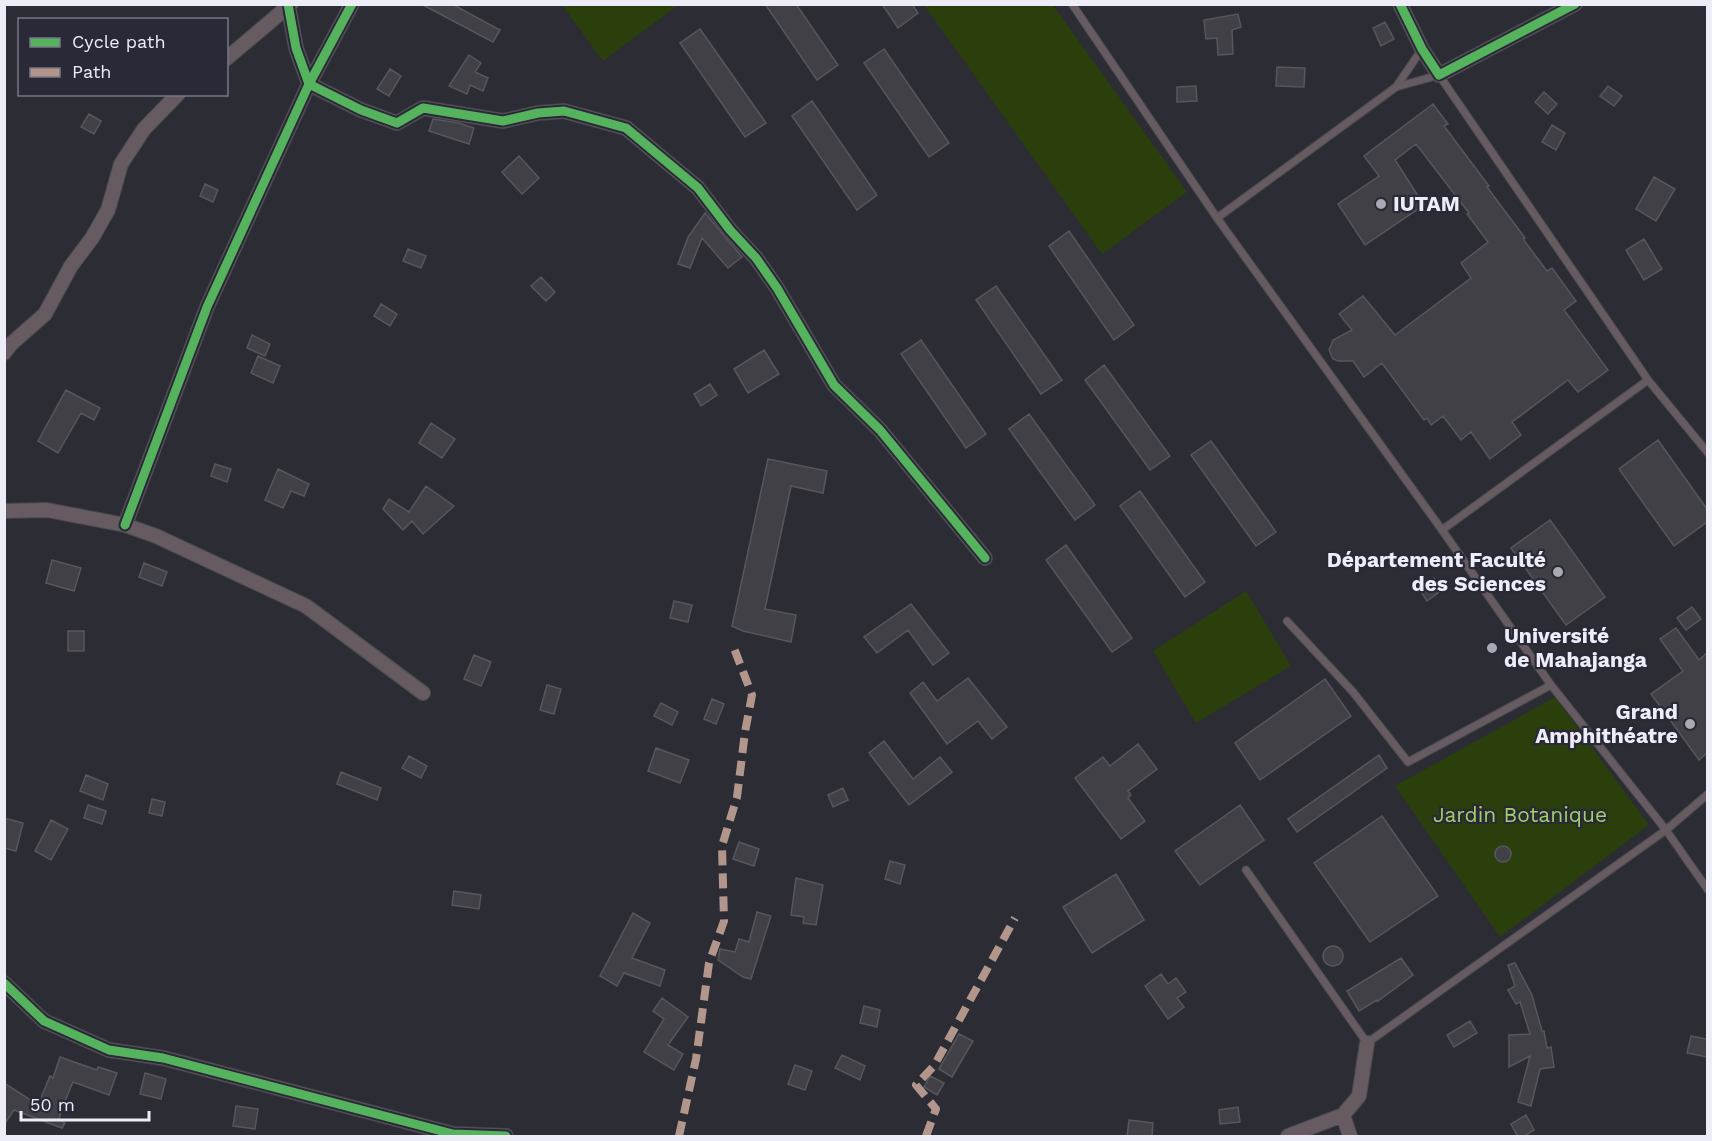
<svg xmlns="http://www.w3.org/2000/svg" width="1712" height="1141" font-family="'Work Sans',sans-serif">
<rect width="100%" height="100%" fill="#2c2c34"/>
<path fill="#2b3f0d" d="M675,5L676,7L603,61L562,5Z
M924,5H1053L1187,192L1102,254Z
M1246,591L1291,666L1196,723L1153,651Z
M1555,697L1649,825L1500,937L1395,786Z"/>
<path fill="#414047" stroke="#57565d" stroke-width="1.5" d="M421,4H452L500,30L493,42Z
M765,4H796L838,65L817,80Z
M882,4H912L918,13L898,28Z
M1238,14L1241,27L1232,30L1233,54L1218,55L1217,38L1206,39L1204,20Z
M1385,22L1394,39L1381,46L1373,28Z
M700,29L766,123L745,137L680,43Z
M884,49L949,143L929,157L864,63Z
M469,55L481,63L475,72L488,78L483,91L470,85L467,94L449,86Z
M1277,67L1305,68L1304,87L1276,86Z
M390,69L401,76L389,96L377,89Z
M1196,86L1197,101L1177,102V87Z
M1608,86L1622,96L1614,106L1600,96Z
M1544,92L1557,104L1548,114L1535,102Z
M812,101L877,195L857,210L792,116Z
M1433,104L1448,124L1444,126L1489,186L1487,187L1525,238L1523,239L1547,271L1552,268L1576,301L1564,310L1608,370L1578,392L1568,380L1512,422L1521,435L1490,459L1471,432L1461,440L1443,416L1431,425L1427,418L1424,420L1382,363L1364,377L1353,361H1338L1333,359L1329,350L1333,340L1352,330L1339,314L1363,296L1395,335L1471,278L1461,263L1488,242L1467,214L1469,213L1416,144L1395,160L1424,205L1365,245L1338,204L1379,176L1364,156Z
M89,114L101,121L94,134L81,127Z
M433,119L459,123L474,128L469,144L429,131Z
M1552,125L1565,133L1556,150L1542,142Z
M519,156L539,178L522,194L502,172Z
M1654,177L1675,189L1656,221L1636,209Z
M205,184L218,190L213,202L200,196Z
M705,213L742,257L728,268L702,238L690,268L678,264L688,237Z
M1069,231L1134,325L1114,340L1049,246Z
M1644,239L1662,269L1644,280L1626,250Z
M408,249L426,256L421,268L403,261Z
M541,277L555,292L546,301L531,286Z
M996,286L1062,380L1041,394L976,300Z
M381,304L397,314L390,326L374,316Z
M252,335L270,344L265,356L247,348Z
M921,340L986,434L966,448L901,354Z
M764,350L779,374L748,393L734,369Z
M258,356L280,366L273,383L251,373Z
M1104,365L1170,456L1150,470L1085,380Z
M710,384L717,395L701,406L694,394Z
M66,390L100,408L94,420L81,413L58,453L38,441Z
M1029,414L1095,505L1075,520L1009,429Z
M431,423L455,439L442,458L419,443Z
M1658,440L1707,509V522L1674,546L1619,469Z
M1211,441L1276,532L1256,546L1191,455Z
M768,459L827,471L823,493L791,486L765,609L796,615L791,642L743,631L732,626Z
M215,464L231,469L227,482L211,476Z
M278,469L309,484L304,496L291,491L283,508L265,500Z
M426,486L454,506L423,534L412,521L403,530L383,509L389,499L409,512Z
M1140,491L1205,582L1185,597L1120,506Z
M1550,520L1605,597L1566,625L1511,548Z
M1066,545L1132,638L1112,652L1046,560Z
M52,560L81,568L74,591L46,583Z
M144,563L167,572L162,586L139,577Z
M1434,578L1442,590L1427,601L1419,589Z
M674,601L692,605L688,622L670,618Z
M911,604L949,653L933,665L908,630L877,653L864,637Z
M1692,607L1701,619L1686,630L1677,618Z
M1676,628L1699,660L1707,653V753L1699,760L1651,694L1683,671L1660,639Z
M68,631H84V651H68Z
M474,655L491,662L481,686L464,679Z
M968,678L1007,727L992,739L978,721L947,744L910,693L923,682L937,701Z
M1325,679L1351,716L1260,780L1235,743Z
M547,685L561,689L554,714L540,710Z
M712,699L724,704L716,724L704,719Z
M661,703L678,712L672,725L654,716Z
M884,741L913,779L940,757L952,772L909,805L869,753Z
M1138,744L1157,769L1128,791L1131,795L1128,798L1145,821L1121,839L1075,778L1103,757L1110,766Z
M656,748L689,760L680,783L648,771Z
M1379,755L1387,768L1297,832L1288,819Z
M409,756L427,766L421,778L402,768Z
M341,772L381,788L377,800L337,784Z
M86,775L108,784L103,800L80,791Z
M843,788L848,800L833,807L828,795Z
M152,799L165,802L162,816L149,813Z
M88,805L106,811L102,824L84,818Z
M1240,805L1264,840L1200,885L1175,851Z
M1382,816L1438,896L1370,942L1314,863Z
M4,818L23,823L16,851L4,848Z
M51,820L68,829L51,860L35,851Z
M739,842L759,849L754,866L733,859Z
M1495 854a8 8 0 1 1 16 0a8 8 0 1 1-16 0Z
M890,861L905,865L900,884L885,879Z
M1116,874L1144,920L1092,953L1063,907Z
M796,878L823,885L816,925L803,923L804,917L791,915Z
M454,891L481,895L479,909L452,905Z
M757,912L771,916L751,979L743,977L718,960L720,949L735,952L739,939L749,942Z
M633,913L650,923L632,958L665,970L660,986L624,973L617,986L600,976Z
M1323 956a10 10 0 1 1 20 0a10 10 0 1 1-20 0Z
M1401,958L1413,975L1378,1001L1377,1000L1359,1011L1347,991Z
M1515,963L1532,995L1542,1031H1544L1547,1048L1551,1047L1554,1067L1540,1069L1531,1106L1518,1102L1530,1056L1509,1067V1035L1530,1034L1520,1002L1516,1004L1508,990L1515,986L1508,965Z
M1161,974L1168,984L1176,978L1186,992L1177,998L1184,1007L1168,1019L1145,986Z
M662,998L688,1017L668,1045L683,1054L674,1070L644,1052L664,1019L653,1011Z
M864,1006L880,1010L877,1027L860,1023Z
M1470,1021L1477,1033L1454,1047L1447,1035Z
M959,1034L973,1041L952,1077L939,1069Z
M1691,1036L1707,1039V1057L1687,1053Z
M842,1055L865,1066L860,1080L835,1068Z
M60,1057L97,1070L98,1067L117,1073L109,1095L73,1082L61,1111L59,1120L65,1123L62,1128L14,1110L4,1125V1083L38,1105L50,1076L53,1078Z
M795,1065L812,1071L805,1090L788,1084Z
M145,1073L166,1079L161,1099L140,1094Z
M930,1076L944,1083L937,1095L924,1087Z
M236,1106L258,1109L255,1129L233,1126Z
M1238,1107L1240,1122L1220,1124L1219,1110Z
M1526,1115L1534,1130L1523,1137H1518L1511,1124Z
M1129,1120L1153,1123L1152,1137H1127Z"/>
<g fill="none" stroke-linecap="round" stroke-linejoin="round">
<g stroke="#48484f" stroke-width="9">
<path id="service" d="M1072,4L1217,218L1442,530L1551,685L1666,830L1708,890
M1396,87L1422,49
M1217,218L1396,87L1439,75L1648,380L1708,453
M1442,530L1648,380
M1287,621L1353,692L1408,762L1551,685
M1246,870L1367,1043L1666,830L1708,794"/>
</g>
<g stroke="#48484f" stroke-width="16">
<path id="minor" d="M288,4L296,48L309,84L361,110L397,123L423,108L503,121L538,113L564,111L626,128L698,188L730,230L756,258L777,288L834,385L880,430L985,558
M1400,4L1422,49L1439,75L1575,4
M226,59L291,4
M4,353L11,344L45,314L71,266L92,238L108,210L121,164L144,129L178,94
M4,511L47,510L125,525L156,536L306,606L423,693
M125,525L207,307L309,84L352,4
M4,983L44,1021L109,1050L163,1058L453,1134L506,1136
M1288,1136L1343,1115
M1350,1136L1343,1115L1359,1096L1367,1043"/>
</g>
<use href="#service" stroke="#665b60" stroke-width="7"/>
<use href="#minor" stroke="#665b60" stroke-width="14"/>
<path stroke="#b2968c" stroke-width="8" stroke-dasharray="15 8" stroke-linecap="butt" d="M679,1136L696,1059L709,963L724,921L722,846L737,797L745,732L752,695L732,643
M926,1136L936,1109L916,1085L934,1066L1015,918"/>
<g stroke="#292938" stroke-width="13">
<path id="cycleway" d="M288,4L296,48L309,84L361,110L397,123L423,108L503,121L538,113L564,111L626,128L698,188L730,230L756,258L777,288L834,385L880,430L985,558
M1400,4L1422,49L1439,75L1575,4
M125,525L207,307L309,84L352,4
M4,983L44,1021L109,1050L163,1058L453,1134L506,1136"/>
</g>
<use href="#cycleway" stroke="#56b35d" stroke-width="9"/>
</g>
<g fill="#a9a9b3" stroke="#292938" stroke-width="2">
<circle cx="1381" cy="204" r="6"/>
<circle cx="1558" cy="572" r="6"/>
<circle cx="1492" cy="648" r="6"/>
<circle cx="1690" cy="724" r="6"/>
</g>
<g text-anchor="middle" stroke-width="4.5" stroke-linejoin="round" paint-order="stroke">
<g font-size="21" font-weight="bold" fill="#ededf8" stroke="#292938" text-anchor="start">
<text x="1393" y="211">IUTAM</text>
<text x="1546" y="567" text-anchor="end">Département Faculté<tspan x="1546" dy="24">des Sciences</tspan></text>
<text x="1504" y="643">Université<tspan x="1504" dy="24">de Mahajanga</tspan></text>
<text x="1678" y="719" text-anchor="end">Grand<tspan x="1678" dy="24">Amphithéatre</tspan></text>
</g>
<g font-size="21" fill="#a0d067" stroke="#292938">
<text x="1520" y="822">Jardin Botanique</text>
</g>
</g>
<rect width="1712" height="1141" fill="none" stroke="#ededf8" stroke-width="12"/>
<rect x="18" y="18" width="210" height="78" fill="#292938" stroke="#777785" stroke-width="1.5"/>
<rect x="30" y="38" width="30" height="9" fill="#56b35d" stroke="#777785" stroke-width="1.5"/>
<text x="72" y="48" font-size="18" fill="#ededf8">Cycle path</text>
<rect x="30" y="68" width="30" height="9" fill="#b2968c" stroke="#777785" stroke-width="1.5"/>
<text x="72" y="78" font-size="18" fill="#ededf8">Path</text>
<path d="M21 1111v9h128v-9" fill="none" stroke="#ededf8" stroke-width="3"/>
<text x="30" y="1111" font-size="18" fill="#ededf8" stroke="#292938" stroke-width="4.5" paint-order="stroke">50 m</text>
</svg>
